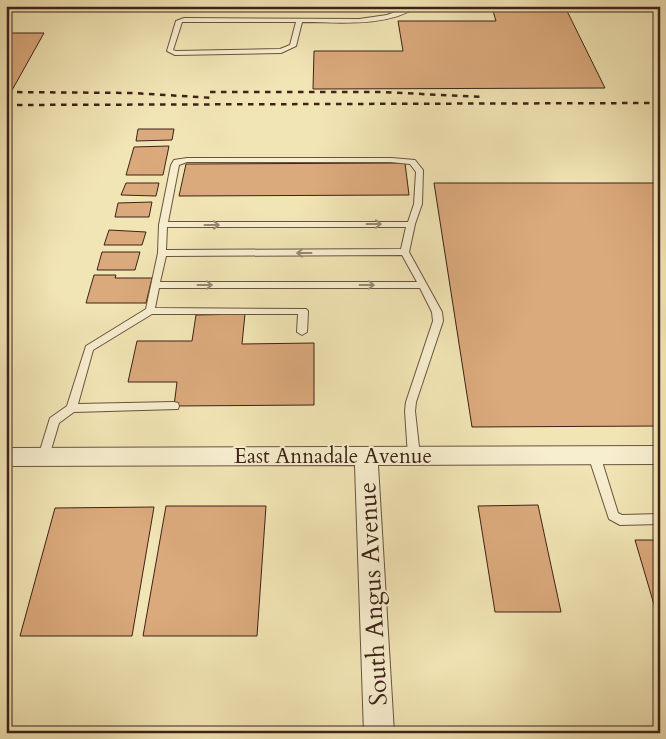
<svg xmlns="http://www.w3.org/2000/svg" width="666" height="739" font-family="Cardo,serif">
<rect width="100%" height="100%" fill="#f2e5b5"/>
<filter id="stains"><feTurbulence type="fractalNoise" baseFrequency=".004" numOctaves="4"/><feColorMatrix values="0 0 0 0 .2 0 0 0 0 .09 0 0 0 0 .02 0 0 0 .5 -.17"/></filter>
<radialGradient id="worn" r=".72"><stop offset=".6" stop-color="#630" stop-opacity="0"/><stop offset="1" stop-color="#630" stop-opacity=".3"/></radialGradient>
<path fill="#daa97c" stroke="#3d2218" d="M493,11H567L605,88L313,89L314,51H403L398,21H496Z
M6,33H44L11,92H6Z
M138,129H174L172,140L136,141Z
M169,146L163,175H126L134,147Z
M405,163L409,195L179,196L186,164Z
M126,183H159L156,196L121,195Z
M434,183H660V426L472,427Z
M152,202L149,217H115L118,203Z
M109,230L146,232L142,245H104Z
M102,252H140L135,270H97Z
M94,275H116L115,278H152L146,303H86Z
M245,314L242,344L314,343V405L174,406L177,382H128L137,341H192L196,315Z
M538,505L561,612H495L478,506Z
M166,506H266L257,636H143Z
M154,507L132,636H20L55,508Z
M635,540H660V625Z"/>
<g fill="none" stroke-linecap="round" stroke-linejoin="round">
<g stroke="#6a533f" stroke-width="2">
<path id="lane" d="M411,6H419C386,28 339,22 302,22L296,46L281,53L175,55L167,51L176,21L184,18L359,19L387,15ZM182,22H296L290,45L280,49L176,51L173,50Z
M187,158H391L415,160L423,170L422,204L415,224L409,252L442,312L443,321L416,402L415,411L420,456L418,459L414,460L410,459L408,456L405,411L406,402L433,321L432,312L420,288H159L155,308L306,309L308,311L307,332L302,335L297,332L298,314H152L93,350L78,404L174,402L178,403L179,406L178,409L74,412L59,423L48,460L44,461L40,460L38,457L50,418L67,406L86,346L146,309L158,253L159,225L171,165L174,160ZM187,162H391L410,164L416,172L414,204L408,222H168L179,165ZM167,227H406L401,249L166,250ZM402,255L417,282H160L166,256Z
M594,451L598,452L600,455L618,513L622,515L660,514V524L620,525L609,519L588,455L590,452Z"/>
</g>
<g stroke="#6a533f" stroke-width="2">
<path id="street" d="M660,446V464L378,465L394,733H364L355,465L6,466V448Z"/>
</g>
<use href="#lane" fill="#f7eecf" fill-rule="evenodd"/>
<use href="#street" fill="#f7eecf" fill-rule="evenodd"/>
<path stroke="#3d2218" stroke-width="2.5" stroke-dasharray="5.5 5.5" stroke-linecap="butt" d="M6,92L133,93L214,98
M210,92H381L483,97
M6,105L660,103"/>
</g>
<defs><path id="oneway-shaft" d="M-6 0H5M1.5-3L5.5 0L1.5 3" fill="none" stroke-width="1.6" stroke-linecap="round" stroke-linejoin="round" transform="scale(1.25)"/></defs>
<g stroke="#9a8874">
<use href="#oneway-shaft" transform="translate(374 224)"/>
<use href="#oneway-shaft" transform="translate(212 225)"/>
<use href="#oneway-shaft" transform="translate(304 253) rotate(180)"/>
<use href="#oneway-shaft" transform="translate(205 285)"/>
<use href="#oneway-shaft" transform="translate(367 285)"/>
</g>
<g text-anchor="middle" stroke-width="4" stroke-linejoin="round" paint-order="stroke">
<g font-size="21" fill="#3d2218" stroke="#f7eecf">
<text x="333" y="463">East Annadale Avenue</text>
</g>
<g font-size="25" fill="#3d2218" stroke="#f7eecf">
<text transform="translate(372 594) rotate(-93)" y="9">South Angus Avenue</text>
</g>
</g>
<rect width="666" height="739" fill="none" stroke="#f2e5b5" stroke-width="25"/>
<rect x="8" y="8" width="651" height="724" fill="none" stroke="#3d2218" stroke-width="2.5"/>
<rect x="12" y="12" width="641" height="714" fill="none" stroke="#3d2218"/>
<rect width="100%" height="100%" filter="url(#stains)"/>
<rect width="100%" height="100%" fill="url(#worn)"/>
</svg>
